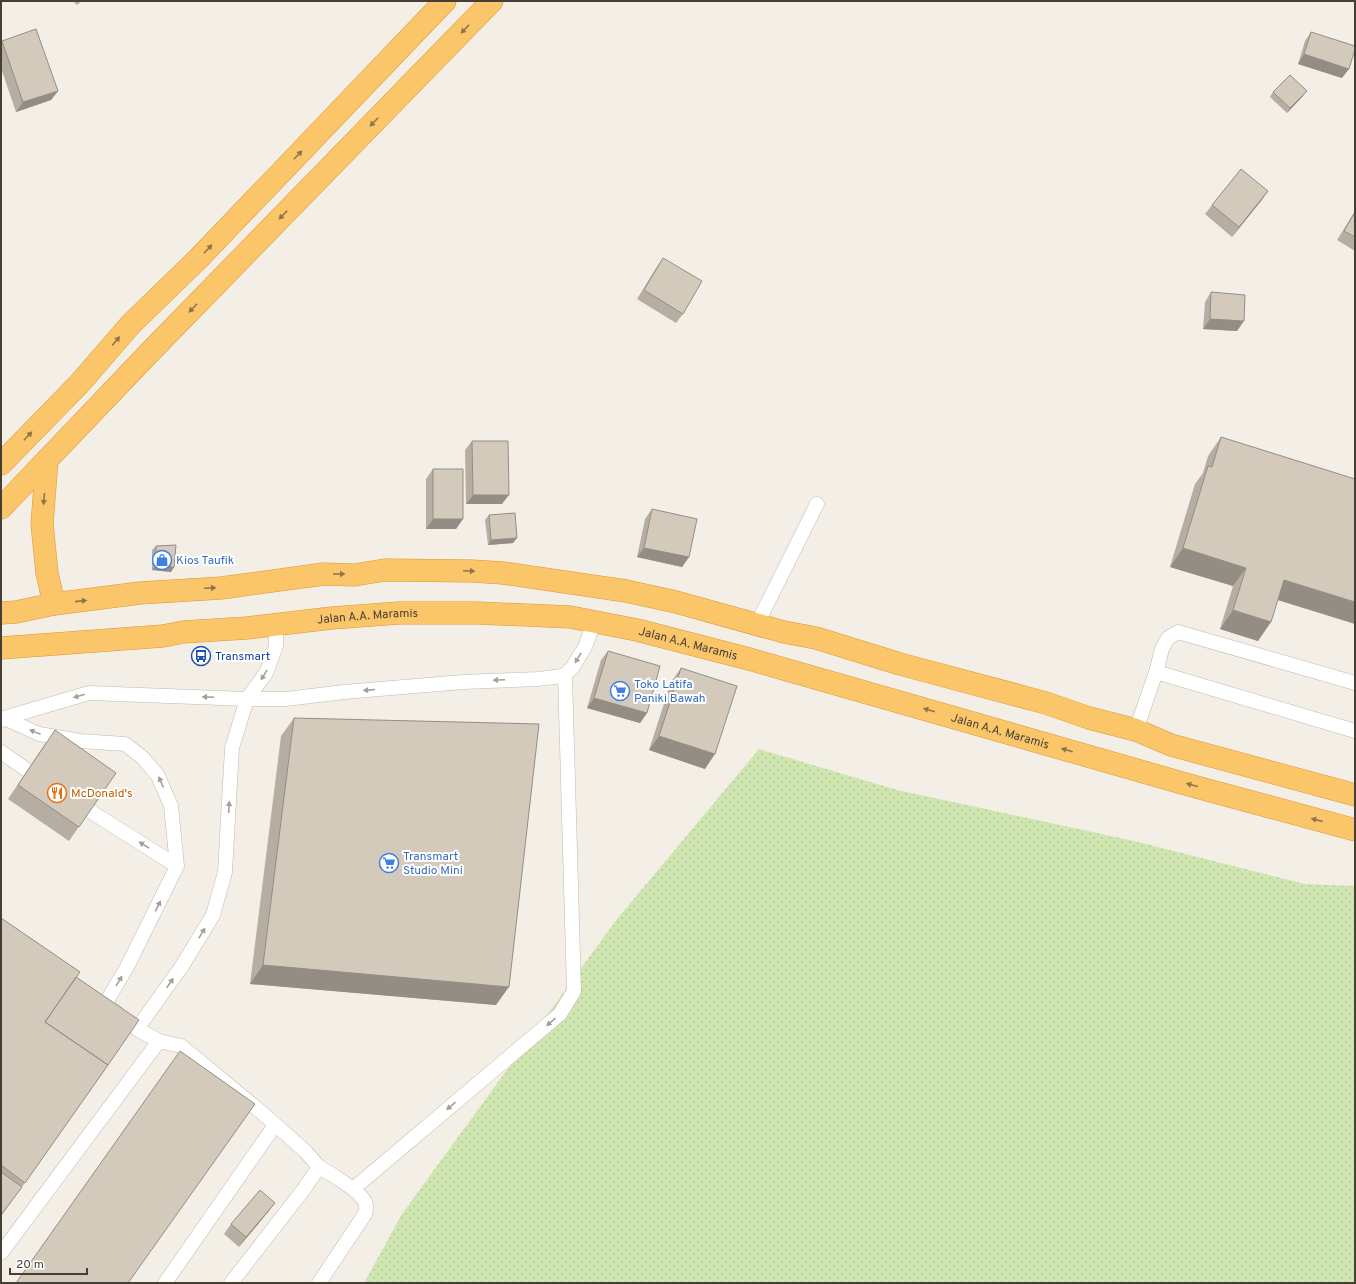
<svg xmlns="http://www.w3.org/2000/svg" width="1356" height="1284" font-family="Overpass,sans-serif">
<defs>
<pattern id="grass-dots" width="8" height="8" patternUnits="userSpaceOnUse"><rect width="8" height="8" fill="#d0e6b0"/><path d="M2 2h.1M6 6h.1" fill="none" stroke="#b4c698" stroke-width="1.8" stroke-linecap="round"/></pattern>
</defs>
<rect width="100%" height="100%" fill="#f3efe6"/>
<path fill="url(#grass-dots)" d="M759,749L897,790L1134,841L1305,884L1355,886V1283H364L402,1214L617,919Z"/>
<g fill="none" stroke-linecap="round" stroke-linejoin="round">
<g stroke="#c1b9ac" stroke-width="15">
<path id="lane" d="M757,624L817,504
M1156,672L1355,731
M4,718L89,693L247,699H286L344,692L463,682L538,679L555,677L565,675L572,668L585,647L594,622
M1,720L4,718L39,734L80,741L125,744L143,758L158,776L171,806L177,866L127,967L105,1004L116,1012
M1136,730L1156,672L1162,649L1168,638L1178,632L1355,683
M1,752L27,770
M90,811L177,866
M353,1189L560,1014L574,991L565,675
M1,1253L159,1041
M165,1283L275,1125
M231,1283L304,1189L319,1167L305,1151L260,1111L181,1046L159,1041L137,1029L182,966L213,915L225,872L232,748L247,699L266,673L276,646V624
M319,1283L365,1214C366,1210 367,1206 365,1202C360,1191 330,1173 319,1167"/>
</g>
<g stroke="#da9939" stroke-width="23">
<g id="highway">
<path d="M47,460L42,524L47,573L54,604"/>
<path d="M1,464L79,384L131,324L198,259L445,1"/>
<path d="M1,508L151,351L492,1"/>
<path d="M1,613L16,612L54,604L140,593L221,588L324,574L354,575L385,570L472,571L503,573L626,591L676,602L784,632L816,638L900,664L1046,703L1089,718L1136,730L1171,745L1355,795"/>
<path id="s1" d="M1,648L163,636L183,632L247,628L332,618L399,613H478L570,617L637,630L749,659L1189,785L1355,830"/>
</g>
</g>
<use href="#lane" stroke="#fff" stroke-width="14"/>
<use href="#highway" stroke="#fbc569" stroke-width="22"/>
</g>
<path fill="#b6aea2" d="M73,1H82L77,5Z
M1311,32L1342,78L1298,64L1305,41Z
M2,41L58,91L51,100L16,112L1,68V42Z
M1273,92L1303,96L1287,113L1270,97Z
M1268,191L1261,201L1232,237L1205,214L1212,205Z
M1355,211V251L1337,240Z
M663,258L683,314L676,323L637,299L656,268Z
M1211,292L1237,331L1203,329L1205,302Z
M1221,437L1277,600L1258,641L1220,629L1233,586L1170,567L1195,484L1203,473L1208,456Z
M472,441L502,504H466L465,450Z
M433,469L463,519L456,529H426V479Z
M652,509L689,557L682,567L637,557L645,519Z
M489,515L517,538L513,543L488,545L485,520Z
M156,546L174,567L171,572L152,570V550Z
M608,651L647,713L640,723L587,708L601,660Z
M681,668L705,769L649,750L671,682Z
M294,718L496,1005L250,984L281,736Z
M45,744L116,773L69,841L8,799Z
M1,918L76,977L108,1065L12,1201L1,1216Z
M275,1203L268,1212L239,1247L224,1234L231,1224Z"/>
<path fill="#948d84" d="M1304,54L1349,69L1342,78L1298,64Z
M58,91L51,100L16,112L23,102Z
M1307,91L1303,96L1287,113L1290,108Z
M1268,191L1261,201L1232,237L1239,227Z
M1210,319L1244,321L1237,331L1203,329Z
M473,495H509L502,504H466Z
M433,519H463L456,529H426Z
M517,538L513,543L488,545L491,540Z
M644,548L689,557L682,567L637,557Z
M1183,548L1246,568L1233,586L1170,567Z
M155,566L174,567L171,572L152,570Z
M1284,580L1355,602V624L1271,598Z
M1233,610L1271,622L1258,641L1220,629Z
M594,698L647,713L640,723L587,708Z
M659,736L715,754L705,769L649,750Z
M263,965L509,987L496,1005L250,984Z
M275,1203L268,1212L239,1247L246,1237Z"/>
<path fill="#d4cabc" stroke="#948d84" d="M36,29L58,91L23,102L2,41Z
M1311,32L1355,46V49L1349,69L1304,54Z
M1290,75L1307,91L1290,108L1273,92Z
M1241,169L1268,191L1239,227L1212,205Z
M1355,212V237L1344,231Z
M663,258L702,281L683,314L644,290Z
M1211,292L1245,295L1244,321L1210,319Z
M1221,437L1355,479V602L1284,580L1271,622L1233,610L1246,568L1183,548L1208,466L1212,467Z
M472,441H508L509,495H473Z
M433,469H463V519H433Z
M652,509L697,519L689,557L644,548Z
M515,513L517,538L491,540L489,515Z
M176,545L174,567L155,566L156,546Z
M608,651L660,666L647,713L594,698Z
M681,668L737,686L715,754L659,736Z
M294,718L539,724L509,987L263,965Z
M55,730L116,773L79,827L18,785Z
M1,918L80,972L45,1022L108,1065L25,1183L1,1165Z
M76,977L139,1020L108,1065L45,1022Z
M180,1051L255,1104L128,1283H16Z
M1,1172L22,1187L1,1215Z
M260,1190L275,1203L246,1237L231,1224Z"/>
<defs><path id="oneway-solid" d="M-6-.8H1V-3.2L6.5 0L1 3.2V.8H-6Z"/></defs>
<g fill="#8e754a">
<use href="#oneway-solid" transform="translate(465 29) rotate(134)"/>
<use href="#oneway-solid" transform="translate(374 122) rotate(134)"/>
<use href="#oneway-solid" transform="translate(298 155) rotate(-46)"/>
<use href="#oneway-solid" transform="translate(283 215) rotate(134)"/>
<use href="#oneway-solid" transform="translate(208 249) rotate(-46)"/>
<use href="#oneway-solid" transform="translate(193 308) rotate(134)"/>
<use href="#oneway-solid" transform="translate(116 341) rotate(-50)"/>
<use href="#oneway-solid" transform="translate(28 436) rotate(-46)"/>
<use href="#oneway-solid" transform="translate(44 499) rotate(95)"/>
<use href="#oneway-solid" transform="translate(469 571) rotate(2)"/>
<use href="#oneway-solid" transform="translate(339 574)"/>
<use href="#oneway-solid" transform="translate(210 588) rotate(-3)"/>
<use href="#oneway-solid" transform="translate(81 601) rotate(-6)"/>
<use href="#oneway-solid" transform="translate(929 710) rotate(-164)"/>
<use href="#oneway-solid" transform="translate(1067 750) rotate(-164)"/>
<use href="#oneway-solid" transform="translate(1192 785) rotate(-165)"/>
<use href="#oneway-solid" transform="translate(1317 820) rotate(-165)"/>
</g>
<g fill="#a29f9a">
<use href="#oneway-solid" transform="translate(578 658) rotate(121)"/>
<use href="#oneway-solid" transform="translate(264 675) rotate(121)"/>
<use href="#oneway-solid" transform="translate(499 680) rotate(178)"/>
<use href="#oneway-solid" transform="translate(369 690) rotate(175)"/>
<use href="#oneway-solid" transform="translate(79 696) rotate(164)"/>
<use href="#oneway-solid" transform="translate(208 697) rotate(-178)"/>
<use href="#oneway-solid" transform="translate(35 732) rotate(-158)"/>
<use href="#oneway-solid" transform="translate(161 782) rotate(-114)"/>
<use href="#oneway-solid" transform="translate(229 807) rotate(-87)"/>
<use href="#oneway-solid" transform="translate(144 845) rotate(-148)"/>
<use href="#oneway-solid" transform="translate(158 906) rotate(-64)"/>
<use href="#oneway-solid" transform="translate(202 933) rotate(-59)"/>
<use href="#oneway-solid" transform="translate(119 981) rotate(-59)"/>
<use href="#oneway-solid" transform="translate(170 983) rotate(-55)"/>
<use href="#oneway-solid" transform="translate(551 1022) rotate(139)"/>
<use href="#oneway-solid" transform="translate(451 1106) rotate(140)"/>
</g>
<defs>
<g id="shop-ring" transform="scale(1)"><circle r="9.5" fill="#fff" stroke="#3f7fe0" stroke-width="1.5"/><path d="M-5-2.5h2.3a2.7 3.5 0 0 1 5.4 0H5L5.5 6h-11ZM-1.5-2.5h3a1.5 2.3 0 0 0-3 0Z" fill="#3f7fe0"/></g>
<g id="bus-ring" transform="scale(1)"><circle r="9.5" fill="#fff" stroke="#1a4fb4" stroke-width="1.5"/><path d="M-5-6H5V4H4V6H2V4H-2V6H-4V4H-5ZM-3.5-4V0h7V-4ZM-3.5 1.2v1.5H-2V1.2ZM2 1.2v1.5H3.5V1.2Z" fill="#1a4fb4"/></g>
<g id="supermarket-ring" transform="scale(1)"><circle r="9.5" fill="#fff" stroke="#3f7fe0" stroke-width="1.5"/><path d="M-6-5.5h2.5l.6 2H6L4.5 2H-2.5L-4.4-4H-6ZM-1.5 3.2a1.3 1.3 0 1 0 .1 0ZM3 3.2a1.3 1.3 0 1 0 .1 0Z" fill="#3f7fe0"/></g>
<g id="restaurant-ring" transform="scale(1)"><circle r="9.5" fill="#fff" stroke="#e8710a" stroke-width="1.5"/><path d="M-5-6h1v4h1v-4h1v4h1v-4h1v5L-1.5 .5V6h-2V.5L-5-1ZM5-6V6H3V1.5H1.5Q1.5-4 5-6Z" fill="#e8710a"/></g>
</defs>
<g fill-rule="evenodd">
<use href="#shop-ring" x="162" y="560"/>
<use href="#bus-ring" x="201" y="656"/>
<use href="#supermarket-ring" x="620" y="691"/>
<use href="#restaurant-ring" x="57" y="793"/>
<use href="#supermarket-ring" x="389" y="863"/>
</g>
<g text-anchor="middle" stroke-width="4" stroke-linejoin="round" paint-order="stroke">
<g font-size="12" fill="#366cbe" stroke="#fff" text-anchor="start">
<text x="176" y="564">Kios Taufik</text>
<text x="634" y="688">Toko Latifa<tspan x="634" dy="14">Paniki Bawah</tspan></text>
<text x="403" y="860">Transmart<tspan x="403" dy="14">Studio Mini</tspan></text>
</g>
<g font-size="12" fill="#463f36" stroke="#fff">
<text dy="4" stroke="none"><textPath href="#s1" startOffset="368">Jalan A.A. Maramis</textPath></text>
<text dy="4" stroke="none"><textPath href="#s1" startOffset="692">Jalan A.A. Maramis</textPath></text>
<text dy="4" stroke="none"><textPath href="#s1" startOffset="1016">Jalan A.A. Maramis</textPath></text>
</g>
<g font-size="12" fill="#164399" stroke="#fff" text-anchor="start">
<text x="215" y="660">Transmart</text>
</g>
<g font-size="12" fill="#c56008" stroke="#fff" text-anchor="start">
<text x="71" y="797">McDonald's</text>
</g>
</g>
<rect width="1356" height="1284" fill="none" stroke="#463f36" stroke-width="4"/>
<path d="M10 1268v6h77v-6" fill="none" stroke="#463f36" stroke-width="2"/>
<text x="16" y="1268" font-size="12" fill="#463f36" stroke="#ffffff" stroke-width="3" paint-order="stroke">20 m</text>
</svg>
